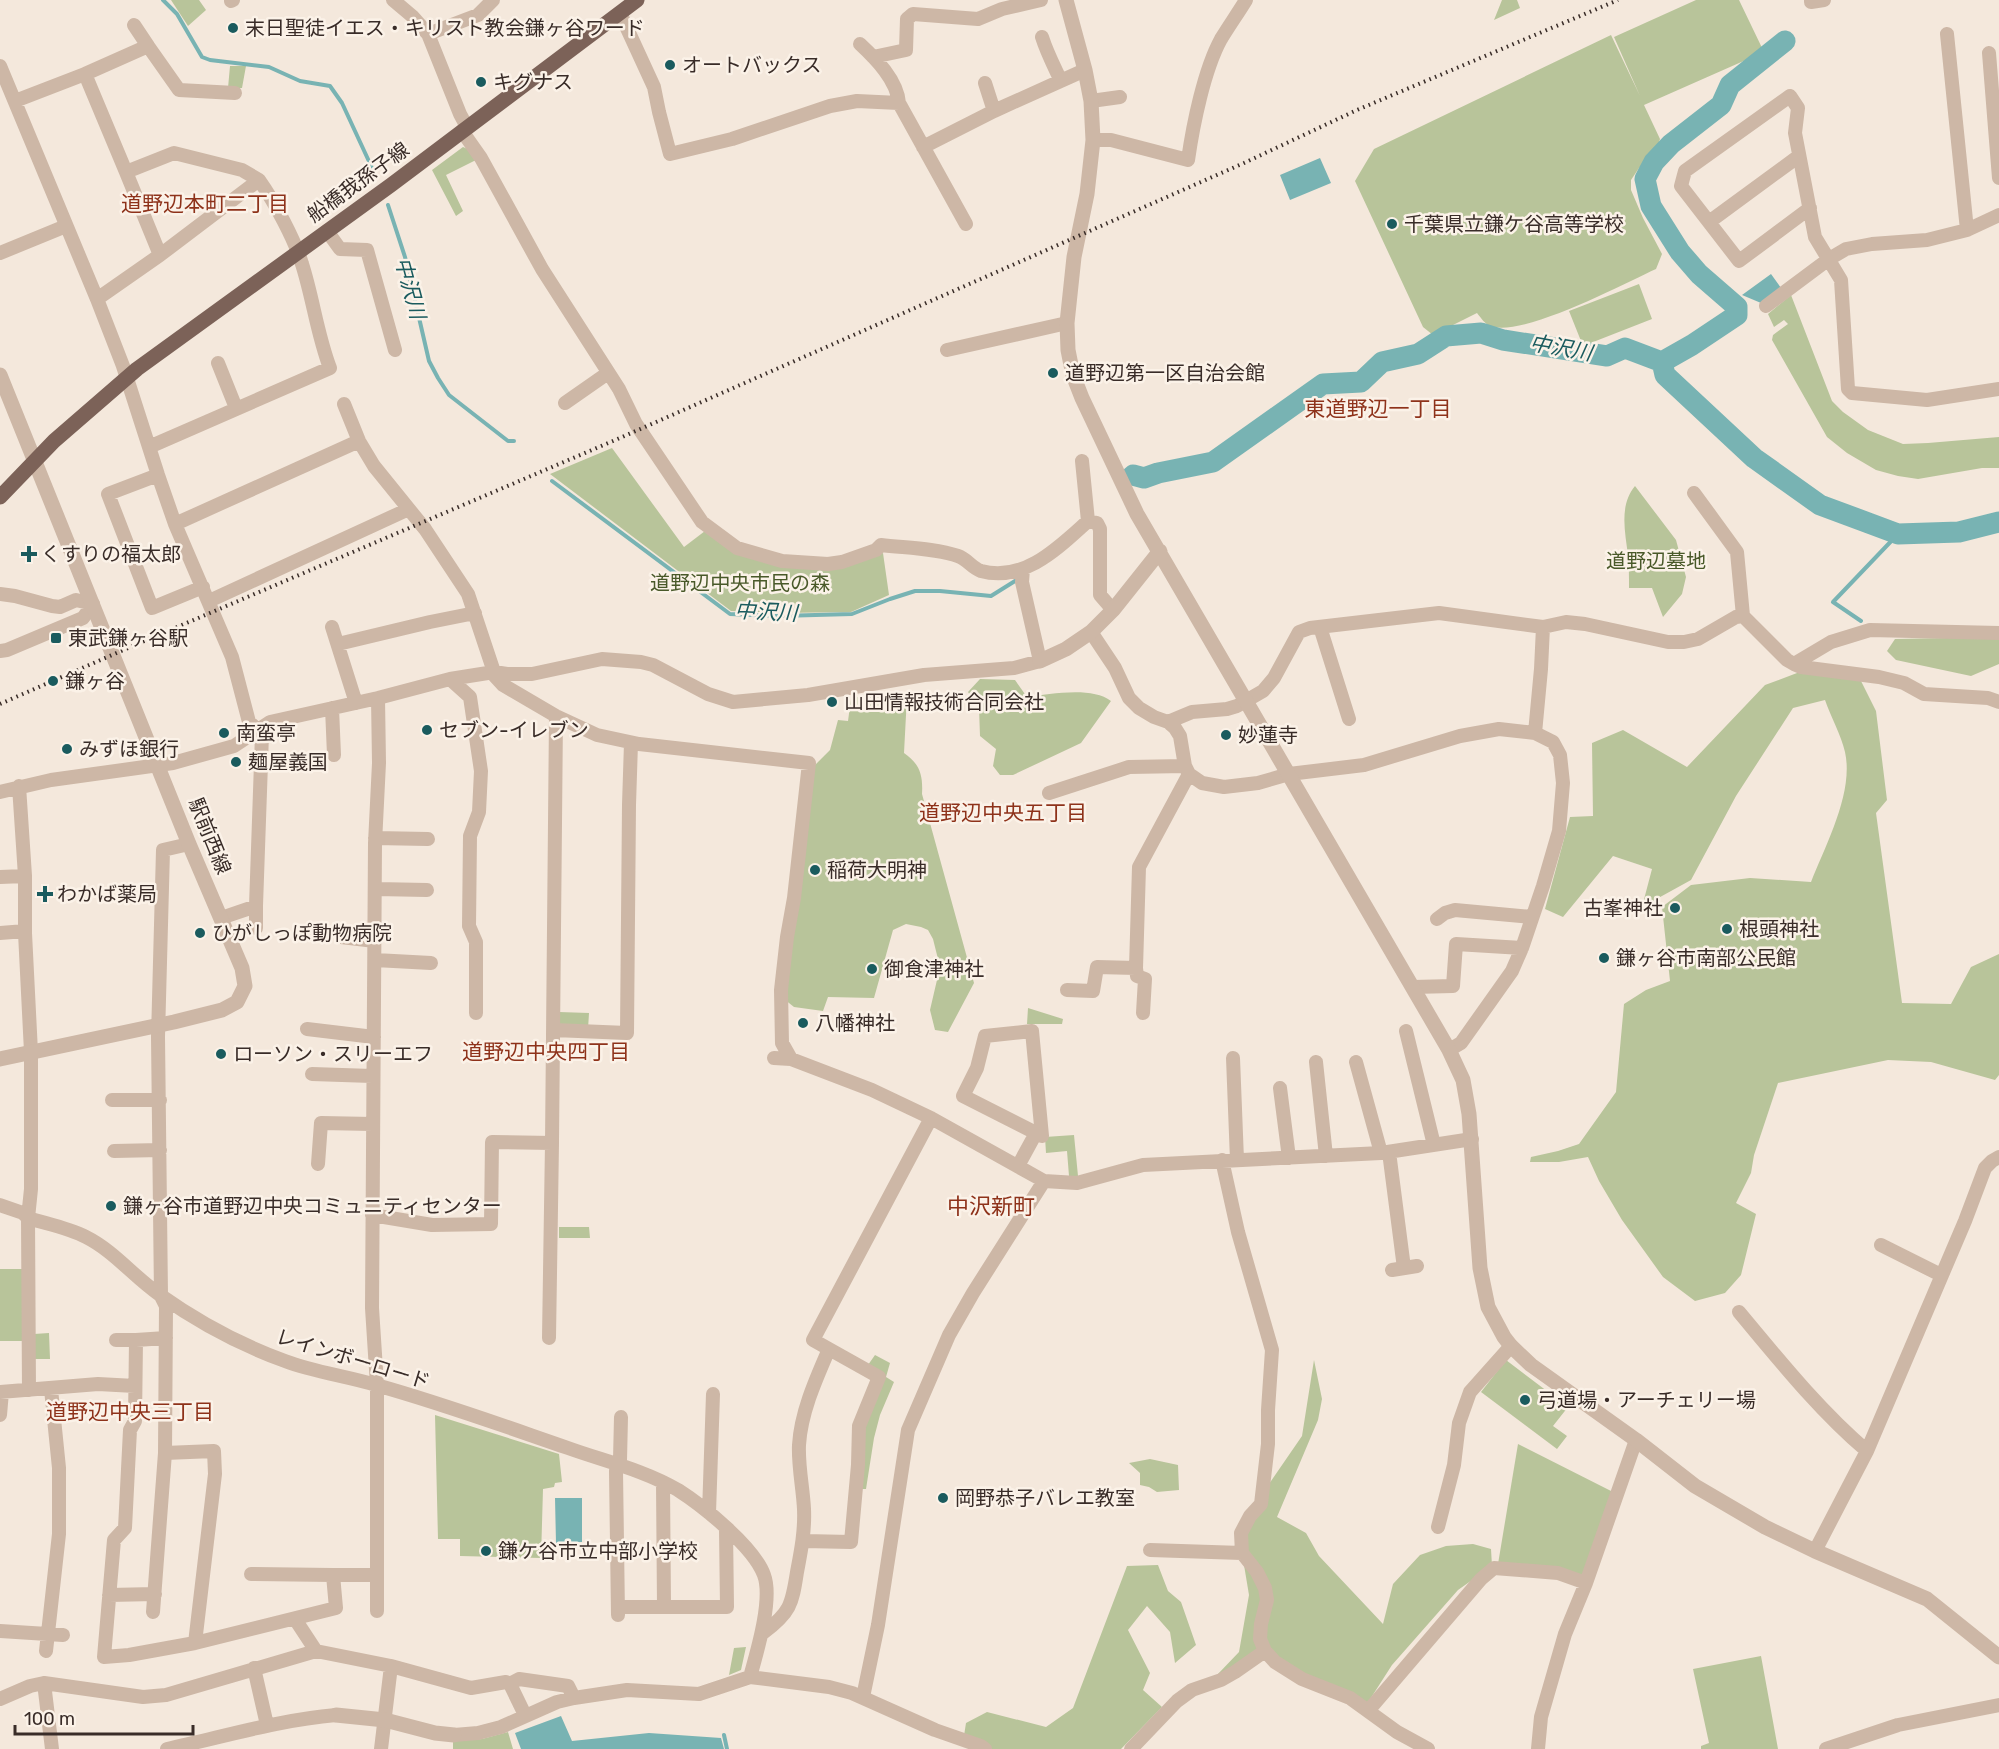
<svg xmlns="http://www.w3.org/2000/svg" width="1999" height="1749" font-family="Rubik,'Noto Sans JP',sans-serif">
<rect width="100%" height="100%" fill="#f4e8dc"/>
<path fill="#b8c49a" d="M171,0H199L206,10L188,26Z
M1502,0H1517L1520,8L1494,20Z
M1696,0H1739L1764,52L1644,105L1660,139L1657,148L1639,168L1631,180V190L1643,218L1662,254L1656,269C1623,284 1522,338 1490,326C1485,324 1481,318 1477,313L1433,335L1423,327L1355,181L1374,149L1611,35L1640,96L1614,37Z
M230,66H246L242,88H228Z
M463,147L472,151L478,159L446,175L463,211L456,216L432,170Z
M1639,284L1652,319L1583,346L1569,311Z
M1791,295L1832,401L1843,412L1868,430L1903,444L1928,443L1999,437V468H1982L1918,479L1898,476L1876,470L1847,453L1827,437L1772,340L1773,335L1788,324L1784,320L1774,327L1768,314Z
M612,448L684,547L705,531L743,555L842,565L883,553L889,595L851,612L780,613L731,611L550,474Z
M1635,486L1676,540L1686,577L1682,594L1663,617L1652,588H1629C1629,577 1629,565 1628,555C1625,532 1619,505 1635,486Z
M1999,637V664L1971,676L1896,660L1887,651L1895,639Z
M1797,673H1829L1861,681L1876,711L1887,800L1876,813L1902,1003L1951,1004L1971,967L1999,954V1075L1995,1080L1931,1062L1888,1060L1778,1083L1754,1155L1751,1173L1736,1203L1756,1214L1741,1275L1725,1293L1695,1301L1663,1277L1622,1220L1599,1181L1588,1157L1559,1162H1530L1531,1157L1558,1151L1579,1144L1616,1092L1624,1004L1646,990L1670,981L1662,907L1691,885L1750,878L1811,882C1826,844 1854,792 1845,752C1841,735 1831,717 1825,700L1793,708L1736,796L1691,880L1642,907L1652,869L1613,856L1563,917L1545,909L1570,817L1593,816L1592,743L1623,730L1687,767L1765,685Z
M980,679L1015,680L1027,697C1050,694 1092,686 1111,701L1081,743L1013,775H1000L993,766L996,749L980,736L979,708L968,692Z
M874,692L907,696L904,753C920,764 923,775 922,794L974,983L948,1032L935,1030L930,1010L940,967L933,939L928,930L921,927L906,924L893,930L874,998L828,997L823,1011L794,1007L784,999L813,767L830,750L838,720L848,721L851,699Z
M1028,1008L1063,1019L1062,1024H1027Z
M559,1012L589,1013L588,1029L559,1025Z
M1074,1135L1078,1176H1069L1067,1151L1046,1153L1045,1137Z
M559,1227H589L590,1238H559Z
M0,1269H22L24,1341H0Z
M49,1333L50,1359H35L34,1334Z
M875,1355L890,1363L886,1377L894,1382L880,1415L874,1438L866,1489H862V1430L884,1376L868,1365Z
M1314,1360L1322,1399L1318,1420L1277,1517L1306,1533L1319,1556L1383,1624L1393,1584L1420,1555L1446,1546L1473,1544L1491,1549L1492,1566L1458,1590L1392,1665L1367,1704L1296,1671L1268,1649L1217,1675L1239,1652L1249,1595L1238,1529L1302,1436Z
M1506,1360L1568,1407L1553,1426L1567,1436L1557,1449L1481,1392Z
M435,1415L559,1454L562,1482L555,1483L554,1487L543,1489L541,1558L460,1556V1539H438Z
M1518,1444L1615,1493L1585,1578L1498,1564Z
M1150,1459L1178,1465L1179,1490L1157,1492L1149,1487L1140,1485V1473L1129,1463Z
M1158,1565L1168,1591L1181,1602L1196,1645L1175,1663L1170,1632L1147,1606L1128,1630L1150,1673L1143,1690L1162,1707L1121,1749H971L963,1742L966,1723L987,1712L1046,1727L1073,1708L1127,1566Z
M746,1647L741,1670L729,1675L734,1648Z
M1761,1656L1778,1749H1701V1746L1709,1743L1693,1669Z
M508,1732L513,1749H453V1741L482,1739Z"/>
<path fill="#78b3b3" d="M1320,158L1331,183L1290,200L1280,175Z
M1771,274L1781,288L1761,303L1742,295Z
M555,1498H582V1542L556,1543Z
M561,1716L572,1741L649,1733L721,1738L724,1749H521L515,1733Z"/>
<g fill="none" stroke-linecap="round" stroke-linejoin="round">
<path stroke="#78b3b3" stroke-width="4" d="M163,0L177,14L202,57L210,60L269,67L300,81L330,86L342,103L373,170
M388,205L405,257L429,361L438,378L449,395L508,441H514
M552,481L730,614L779,616L852,614L890,599L915,591H940L991,596L1015,581
M1861,621L1833,602L1898,534
M724,1735L727,1749"/>
<path stroke="#78b3b3" stroke-width="21" d="M1662,362L1692,345L1737,315V307L1699,274L1680,252L1651,206L1645,179L1654,162L1671,144L1721,105L1730,85L1785,41
M1133,475L1144,478L1158,473L1213,462L1323,384L1361,382L1382,362L1418,354L1446,336L1481,333L1503,340L1607,356L1625,348L1662,362L1665,375L1754,458L1820,505L1898,534L1959,532L1999,522"/>
<path stroke="#cdb7a6" stroke-width="14" d="M393,0L412,16L428,34L460,114L467,127
M1811,0V2L1824,0
M231,1L233,0
M620,13L654,87L659,112L670,154L732,139L830,106L857,101L899,103
M134,25L148,46
M428,34L478,15L493,0
M1947,34L1967,230
M1042,37C1047,53 1054,66 1061,81
M860,44C876,59 897,80 899,103L966,224
M1989,53L1999,178
M873,57L906,50L907,19L913,14L978,19L1002,9L1041,0
M0,66L97,299L123,366L158,475L175,524L232,657L249,722L262,734L256,906L221,918
M85,74L126,172
M985,83L994,111
M15,101L85,74L148,46L179,90L235,93
M1091,101L1120,97
M462,131L481,158L542,269L619,389L636,424L702,522L737,548L782,561L828,564L842,562L876,550L881,545C906,548 934,548 958,556C967,559 972,568 981,571C1024,583 1059,547 1088,521L1097,523L1100,529V595L1113,610
M1093,140H1111L1188,160C1193,125 1204,70 1221,39C1229,26 1238,13 1246,0
M923,147L994,111L1085,70
M1810,208L1739,261L1681,186L1685,171L1790,96L1798,108L1795,133L1815,237L1841,280L1848,389L1852,393L1927,400L1999,389
M1709,222L1799,156
M327,231L340,249L367,250L395,350
M0,253L66,226
M160,255L126,172L174,153L242,170L259,180
M97,299L160,255L259,180C274,201 295,240 302,264C313,298 317,334 330,368L149,447
M1766,306L1829,259L1846,249L1872,244L1927,240L1967,230L1999,215
M947,350L1067,323
M218,363L236,408
M565,403L608,373
M344,404L359,441L374,466L425,529L468,594L494,672
M1082,461L1088,521
M158,475L108,494L152,608L203,587
M1694,493L1737,552L1743,616
M175,524L359,441
M0,594L15,596L52,606L60,607L76,600L93,604L83,618L7,650L0,651
M209,601L409,509
M332,627L356,703
M1320,627L1349,719
M1091,632L1115,668L1129,698L1139,708L1154,717L1168,722L1175,728L1180,736L1185,766L1189,774L1202,783L1224,787L1258,783L1289,774L1364,765L1460,736L1499,729L1535,733L1553,742L1560,755L1563,783L1559,831L1543,886L1522,948L1512,971L1461,1043L1449,1050
M338,644L430,622L475,613
M1794,664L1801,667L1879,677L1904,683L1924,694L1988,698L1999,702
M492,673L503,685L556,716L597,735L639,744L809,763L794,898L787,937L781,990L782,1043L791,1059
M450,679L470,697L481,771L479,812L470,836L469,926L476,942V1013
M332,708L334,755
M1168,722L1192,712L1227,709L1237,706L1263,691L1274,678L1299,632L1310,628L1439,613L1543,627L1566,622L1585,624L1668,642H1684L1698,639L1736,617L1743,616L1787,660L1794,664L1831,642L1870,630L1999,633
M1535,733L1541,669L1543,627
M19,786L25,876V933L31,1052V1189L28,1218L29,1390
M0,792L51,780L173,763L234,746L270,722L378,698L450,679L494,672L507,674H532L602,659L641,662L653,665L708,694L733,702L808,695L924,675L1014,668L1040,661L1022,582L1023,569
M1049,793L1129,767L1185,766
M375,838L428,839
M0,877L25,876
M376,889L427,890
M256,906V928
M1437,919L1445,913L1455,910L1532,917
M0,933L25,931
M341,937L375,941
M375,960L431,963
M1136,968L1137,976L1145,979L1143,1013
M1413,987L1453,986L1456,944L1522,948
M1067,990L1093,991L1097,967L1136,968L1139,867L1189,774
M307,1029L374,1037
M554,1030L627,1033L629,805L631,743
M1406,1031L1434,1145
M774,1058L791,1059L872,1090L931,1118L1044,1181L1077,1183L1143,1165L1381,1153L1472,1139
M1233,1058L1237,1160
M1316,1062L1326,1156
M1356,1062L1381,1153
M312,1074L372,1076
M1280,1088L1289,1158
M112,1100H160
M114,1151L160,1150
M1389,1152L1404,1268
M1222,1160L1238,1232L1272,1350L1268,1410V1444L1261,1504L1250,1516L1241,1533L1242,1553L1257,1572L1265,1588L1267,1600L1261,1624L1260,1639L1265,1651L1275,1662L1302,1679L1350,1698L1397,1732L1428,1749
M318,1164L321,1123L373,1124
M1018,1166L1036,1133L963,1096L977,1068L985,1036L1032,1031L1042,1136L1036,1133
M0,1205L23,1213L28,1218C47,1224 68,1228 86,1237C114,1251 134,1277 160,1295C198,1322 241,1345 285,1361C314,1372 346,1376 376,1385C441,1403 504,1426 568,1448C604,1461 644,1470 678,1490C703,1506 754,1547 764,1575C773,1599 757,1652 750,1677
M372,1215L432,1225L491,1224L492,1142L552,1143L556,716
M1881,1245L1941,1275
M1392,1270L1417,1266
M1739,1312C1779,1360 1819,1410 1867,1451
M166,1338L136,1340L135,1421L130,1430L125,1528L114,1540L104,1657L129,1655L195,1643L336,1608L333,1575H376
M549,1338L552,1143
M116,1340H136
M0,1392L98,1384L135,1386
M0,1415L2,1392
M165,1453L214,1451L215,1474L195,1643
M663,1483L664,1607H727L726,1529
M709,1513L713,1394
M1438,1527L1454,1465L1459,1423L1470,1392L1511,1346
M804,1541L851,1542L858,1465L859,1426L879,1377L829,1349
M1150,1550L1242,1553
M1815,1551L1867,1451L1965,1221L1985,1168L1992,1161L1999,1157
M251,1574L333,1575
M109,1595L155,1594
M618,1607H664
M377,1611V1385L372,1308L375,843L379,763L378,698
M153,1612L165,1453L166,1306L161,1296L158,1037L163,850L189,844
M618,1615L616,1471L620,1460L621,1417
M295,1619L316,1651
M0,1631L63,1635
M763,1633C790,1613 792,1605 797,1572C801,1551 805,1531 804,1509C803,1488 798,1466 799,1445C801,1412 816,1379 829,1349L813,1340L931,1118
M46,1651L59,1534V1468L51,1389
M254,1668L267,1725
M44,1683L52,1749
M510,1684L519,1679L568,1686L574,1698
M863,1697L878,1625L908,1430L949,1335L973,1293L1044,1181
M0,1699L30,1686L44,1683L143,1697L166,1695L316,1651L391,1666L471,1688L506,1682L510,1684L525,1715
M1368,1711L1481,1579L1494,1568L1558,1573L1586,1583
M454,1735L478,1733L501,1727L557,1702L574,1698L627,1690L699,1694L750,1677L829,1687L852,1693L935,1730L981,1746L985,1749
M167,1749C223,1737 278,1720 336,1715
M381,1749L391,1666
M1131,1749L1177,1701L1192,1690L1221,1680L1235,1672L1265,1651
M1538,1749L1541,1717L1565,1634L1586,1583L1636,1440
M1826,1749L1898,1725L1999,1705"/>
<path stroke="#cdb7a6" stroke-width="15" d="M1066,0L1085,70L1091,101L1093,140L1087,194L1074,257L1067,323L1068,350L1073,375L1082,398L1137,514L1449,1050L1463,1080L1469,1114L1480,1268L1488,1307L1504,1337L1511,1346L1531,1365L1636,1440L1695,1486L1765,1527L1815,1551L1927,1599L1999,1657
M0,375L189,844L242,968L245,986L237,1002L222,1010L174,1022L0,1059
M1040,661L1066,649L1091,632L1113,610L1160,551
M336,1715L385,1720L435,1733L454,1735"/>
<path stroke="#7c6258" stroke-width="15" d="M0,497L54,441L137,369L391,185L637,0"/>
<path stroke="#392c28" stroke-width="4" stroke-dasharray="1.5 4.5" stroke-linecap="butt" d="M0,704L128,648L613,441L1244,163L1357,110L1618,0"/>
</g>
<g fill="#1a5b5e" stroke="#fbf2e8" stroke-width="2">
<circle cx="233" cy="28" r="6"/>
<circle cx="670" cy="65" r="6"/>
<circle cx="481" cy="82" r="6"/>
<circle cx="1392" cy="224" r="6"/>
<circle cx="1053" cy="373" r="6"/>
<path d="M26 545h6v6h6v6h-6v6h-6v-6h-6v-6h6z"/>
<rect x="50" y="632" width="12" height="12" rx="3"/>
<circle cx="53" cy="681" r="6"/>
<circle cx="832" cy="702" r="6"/>
<circle cx="427" cy="730" r="6"/>
<circle cx="224" cy="733" r="6"/>
<circle cx="1226" cy="735" r="6"/>
<circle cx="67" cy="749" r="6"/>
<circle cx="236" cy="762" r="6"/>
<circle cx="815" cy="870" r="6"/>
<path d="M42 885h6v6h6v6h-6v6h-6v-6h-6v-6h6z"/>
<circle cx="1675" cy="908" r="6"/>
<circle cx="1727" cy="929" r="6"/>
<circle cx="200" cy="933" r="6"/>
<circle cx="1604" cy="958" r="6"/>
<circle cx="872" cy="969" r="6"/>
<circle cx="803" cy="1023" r="6"/>
<circle cx="221" cy="1054" r="6"/>
<circle cx="111" cy="1206" r="6"/>
<circle cx="1525" cy="1400" r="6"/>
<circle cx="943" cy="1498" r="6"/>
<circle cx="486" cy="1551" r="6"/>
</g>
<g text-anchor="middle" stroke-width="5" stroke-linejoin="round" paint-order="stroke">
<g font-size="20" fill="#392c28" stroke="#fbf2e8" text-anchor="start">
<text x="245" y="35">末日聖徒イエス・キリスト教会鎌ヶ谷ワード</text>
<text x="682" y="72">オートバックス</text>
<text x="493" y="89">キグナス</text>
<text x="1404" y="231">千葉県立鎌ケ谷高等学校</text>
<text x="1065" y="380">道野辺第一区自治会館</text>
<text x="41" y="561">くすりの福太郎</text>
<text x="68" y="645">東武鎌ヶ谷駅</text>
<text x="65" y="688">鎌ヶ谷</text>
<text x="844" y="709">山田情報技術合同会社</text>
<text x="439" y="737">セブン-イレブン</text>
<text x="236" y="740">南蛮亭</text>
<text x="1238" y="742">妙蓮寺</text>
<text x="79" y="756">みずほ銀行</text>
<text x="248" y="769">麺屋義国</text>
<text x="827" y="877">稲荷大明神</text>
<text x="57" y="901">わかば薬局</text>
<text x="1663" y="915" text-anchor="end">古峯神社</text>
<text x="1739" y="936">根頭神社</text>
<text x="212" y="940">ひがしっぽ動物病院</text>
<text x="1616" y="965">鎌ヶ谷市南部公民館</text>
<text x="884" y="976">御食津神社</text>
<text x="815" y="1030">八幡神社</text>
<text x="233" y="1061">ローソン・スリーエフ</text>
<text x="123" y="1213">鎌ヶ谷市道野辺中央コミュニティセンター</text>
<text x="1537" y="1407">弓道場・アーチェリー場</text>
<text x="955" y="1505">岡野恭子バレエ教室</text>
<text x="498" y="1558">鎌ケ谷市立中部小学校</text>
</g>
<g font-size="20" fill="#392c28" stroke="#fbf2e8">
<text transform="translate(358 182) rotate(-36)" y="7">船橋我孫子線</text>
<text transform="translate(210 836) rotate(68)" y="7">駅前西線</text>
<text transform="translate(353 1359) rotate(17)" y="7">レインボーロード</text>
</g>
<g font-size="20" fill="#495929" stroke="#fbf2e8">
<text x="1656" y="568">道野辺墓地</text>
<text x="740" y="590">道野辺中央市民の森</text>
</g>
<g font-size="21" fill="#8e321a" stroke="#fbf2e8">
<text x="205" y="211">道野辺本町二丁目</text>
<text x="1378" y="416">東道野辺一丁目</text>
<text x="1003" y="820">道野辺中央五丁目</text>
<text x="546" y="1059">道野辺中央四丁目</text>
<text x="130" y="1419">道野辺中央三丁目</text>
</g>
<g font-size="21" font-style="italic" fill="#1a5b5e" stroke="#fbf2e8">
<text transform="translate(410 288) rotate(75)" y="7">中沢川</text>
<text transform="translate(1561 348) rotate(10)" y="7">中沢川</text>
<text transform="translate(766 612) rotate(3)" y="7">中沢川</text>
</g>
<g font-size="22" fill="#8e321a" stroke="#fbf2e8">
<text x="991" y="1214">中沢新町</text>
</g>
</g>
<path d="M15 1725v9h178v-9" fill="none" stroke="#392c28" stroke-width="3"/>
<text x="24" y="1725" font-size="18" fill="#392c28" stroke="#fbf2e8" stroke-width="4.5" paint-order="stroke">100 m</text>
</svg>
